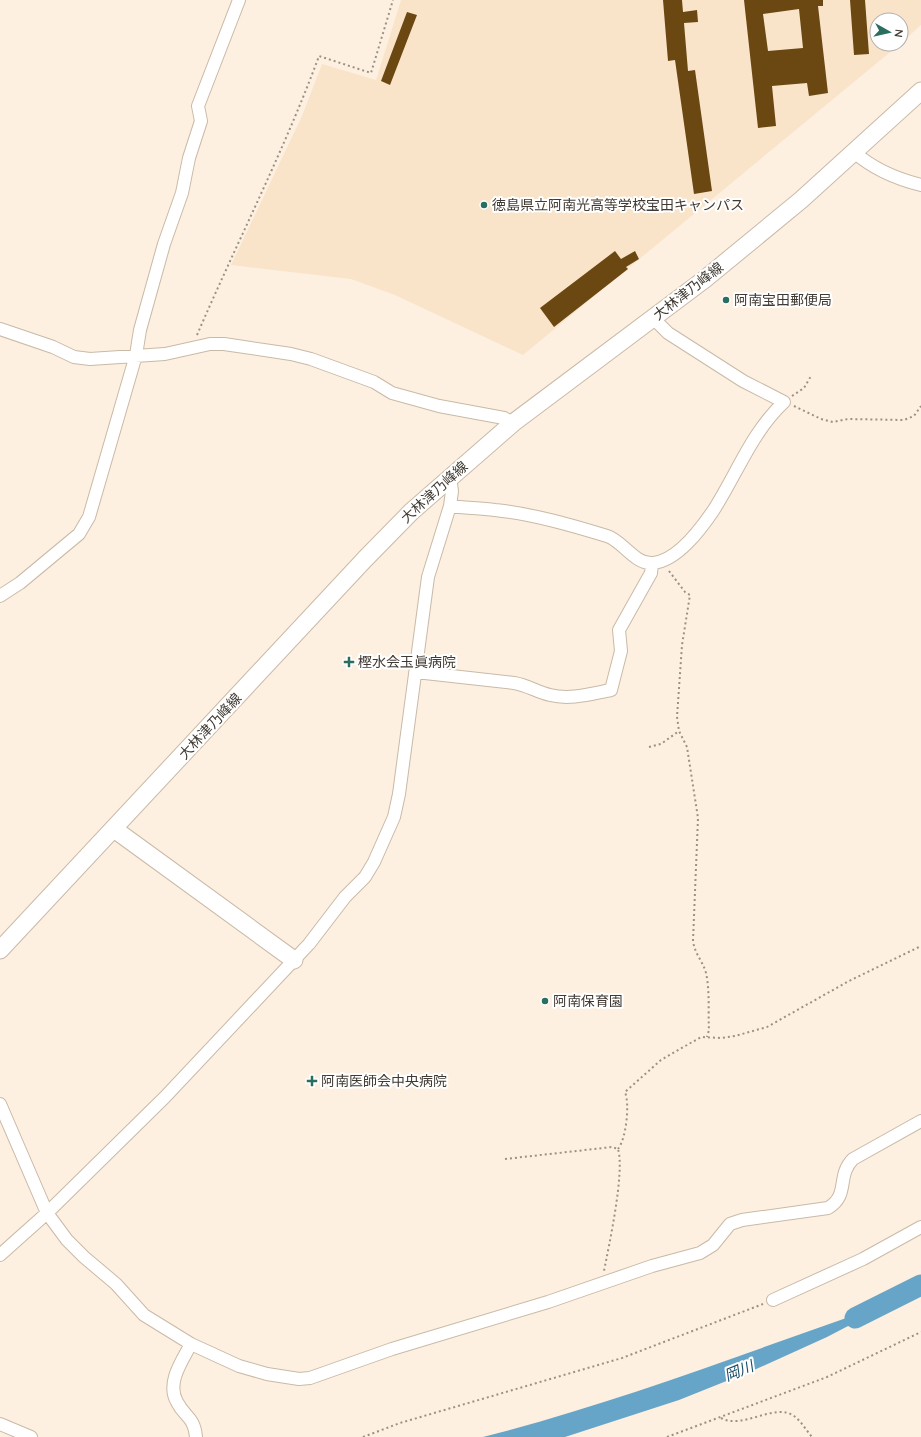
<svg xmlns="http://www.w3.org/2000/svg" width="921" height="1437" font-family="Quicksand,'Noto Sans JP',sans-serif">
<rect width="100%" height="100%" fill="#fdf0e0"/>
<path fill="#f9e4ca" d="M401,0H921V25L901,43V20H877V44H900L523,355L395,295L351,279L231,265L302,116L322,64L376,80Z"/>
<path fill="#66a5c7" d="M898,1300L827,1337L754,1370L679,1400L565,1437H483C624,1401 760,1347 898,1300Z"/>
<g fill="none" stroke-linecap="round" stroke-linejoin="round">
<path stroke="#66a5c7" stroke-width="21" d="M855,1318L921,1285"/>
</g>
<path fill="#6b4812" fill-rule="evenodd" d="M663,0H682L683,12L697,10L698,22L684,23L688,71L695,70L712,191L694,194L675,60L668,61Z
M744,0H823V6H818L828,93L809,96L807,83L772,86L776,126L758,128ZM799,9L803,48L768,51L763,14Z
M850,0H865L869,54L854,55Z
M407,12L417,15L390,85L381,81Z
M615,251L621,259L635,251L639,259L626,267L628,269L554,327L540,308Z"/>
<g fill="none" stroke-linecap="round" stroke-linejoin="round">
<g stroke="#c9baa7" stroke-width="14">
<path id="street" d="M854,152C872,168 897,179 921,185
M0,329L53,347L74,357L90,359L165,354L210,344H224L291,354L311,359L374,382L392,393L439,406L504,418L513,423
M450,506C465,508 480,508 495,510C533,514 571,525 607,536C623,541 635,565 653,563C677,561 700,530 713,511C737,474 751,433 784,402L743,381L668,333L653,318
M0,596L20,583L79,534L89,517L136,355L140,330L164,244L182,193L189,158L201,121L198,106L239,0
M416,672L514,683C527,685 537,692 550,695C570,700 590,694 611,690L621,651L619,630L651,573L652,564
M0,1104L47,1213L67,1240L84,1257L116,1284L144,1315L191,1344L239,1366L267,1374L299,1379L310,1378L392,1349L548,1302L652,1266L700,1253L713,1245L730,1224L742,1220L828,1208C850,1195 836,1176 853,1159L921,1121
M0,1255L47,1213L165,1097L309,944L345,897L365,877L374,862L394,817L399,794L428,577L450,506L452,491L450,477
M773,1300L863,1259L921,1227
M191,1344C182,1361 166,1383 177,1402C185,1418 194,1416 196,1437
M0,1424L31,1437"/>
</g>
<g stroke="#c9baa7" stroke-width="19">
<path id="secondary" d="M114,829L294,960
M0,950L365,559L411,512L513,423L705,279L801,200L921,91"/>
</g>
<path stroke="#9a9185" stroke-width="2" stroke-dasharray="2 3" stroke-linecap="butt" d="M197,335C237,242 284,151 319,56L371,73L393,0
M792,396L804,388L811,376
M794,406L821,419L833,422L848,419L904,420L914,416L921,406
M669,571L685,592L690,595L682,645L677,717L679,731L687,747L698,818L693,941C695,955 703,961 706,973C710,991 708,1012 709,1030L707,1037
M649,747L661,744L679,731
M618,1149C626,1139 630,1105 625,1092L661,1060L701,1037L722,1038L735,1036L767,1027L849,981L921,946
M505,1159L612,1147L618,1149C625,1172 609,1245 604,1271
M721,1418C743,1430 775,1402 794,1416C801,1421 806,1430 812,1437
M363,1437L400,1423L622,1358L763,1304
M667,1437L827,1377L921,1332"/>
<use href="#street" stroke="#fff" stroke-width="12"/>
<use href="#secondary" stroke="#fff" stroke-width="17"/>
</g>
<g fill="#2a6e60" stroke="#fff" stroke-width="1.5">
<circle cx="484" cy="205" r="4"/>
<circle cx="726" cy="300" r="4"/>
<path d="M347 656h4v4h4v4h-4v4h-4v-4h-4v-4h4z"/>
<circle cx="545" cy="1001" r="4"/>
<path d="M310 1075h4v4h4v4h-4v4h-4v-4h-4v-4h4z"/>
</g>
<g text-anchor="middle" stroke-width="4" stroke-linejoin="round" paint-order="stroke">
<g font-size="14" fill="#403a32" stroke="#fff" text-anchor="start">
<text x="492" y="210">徳島県立阿南光高等学校宝田キャンパス</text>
<text x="734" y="305">阿南宝田郵便局</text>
<text x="358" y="667">樫水会玉眞病院</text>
<text x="553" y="1006">阿南保育園</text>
<text x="321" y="1086">阿南医師会中央病院</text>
</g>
<g font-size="14" fill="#403a32" stroke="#fff">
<text transform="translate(688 291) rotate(-38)" y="5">大林津乃峰線</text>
<text transform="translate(434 492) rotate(-42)" y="5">大林津乃峰線</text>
<text transform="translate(210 726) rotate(-47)" y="5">大林津乃峰線</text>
</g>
<g font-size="15" font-style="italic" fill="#194c65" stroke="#fff">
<text transform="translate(739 1371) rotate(-22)" y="5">岡川</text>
</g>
</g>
<g transform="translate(889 32) rotate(98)"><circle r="19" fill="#ffffff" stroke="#b3b0ad"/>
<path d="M0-3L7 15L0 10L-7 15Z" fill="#2a6e60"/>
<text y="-6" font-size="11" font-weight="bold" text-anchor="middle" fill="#403a32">N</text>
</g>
</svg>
